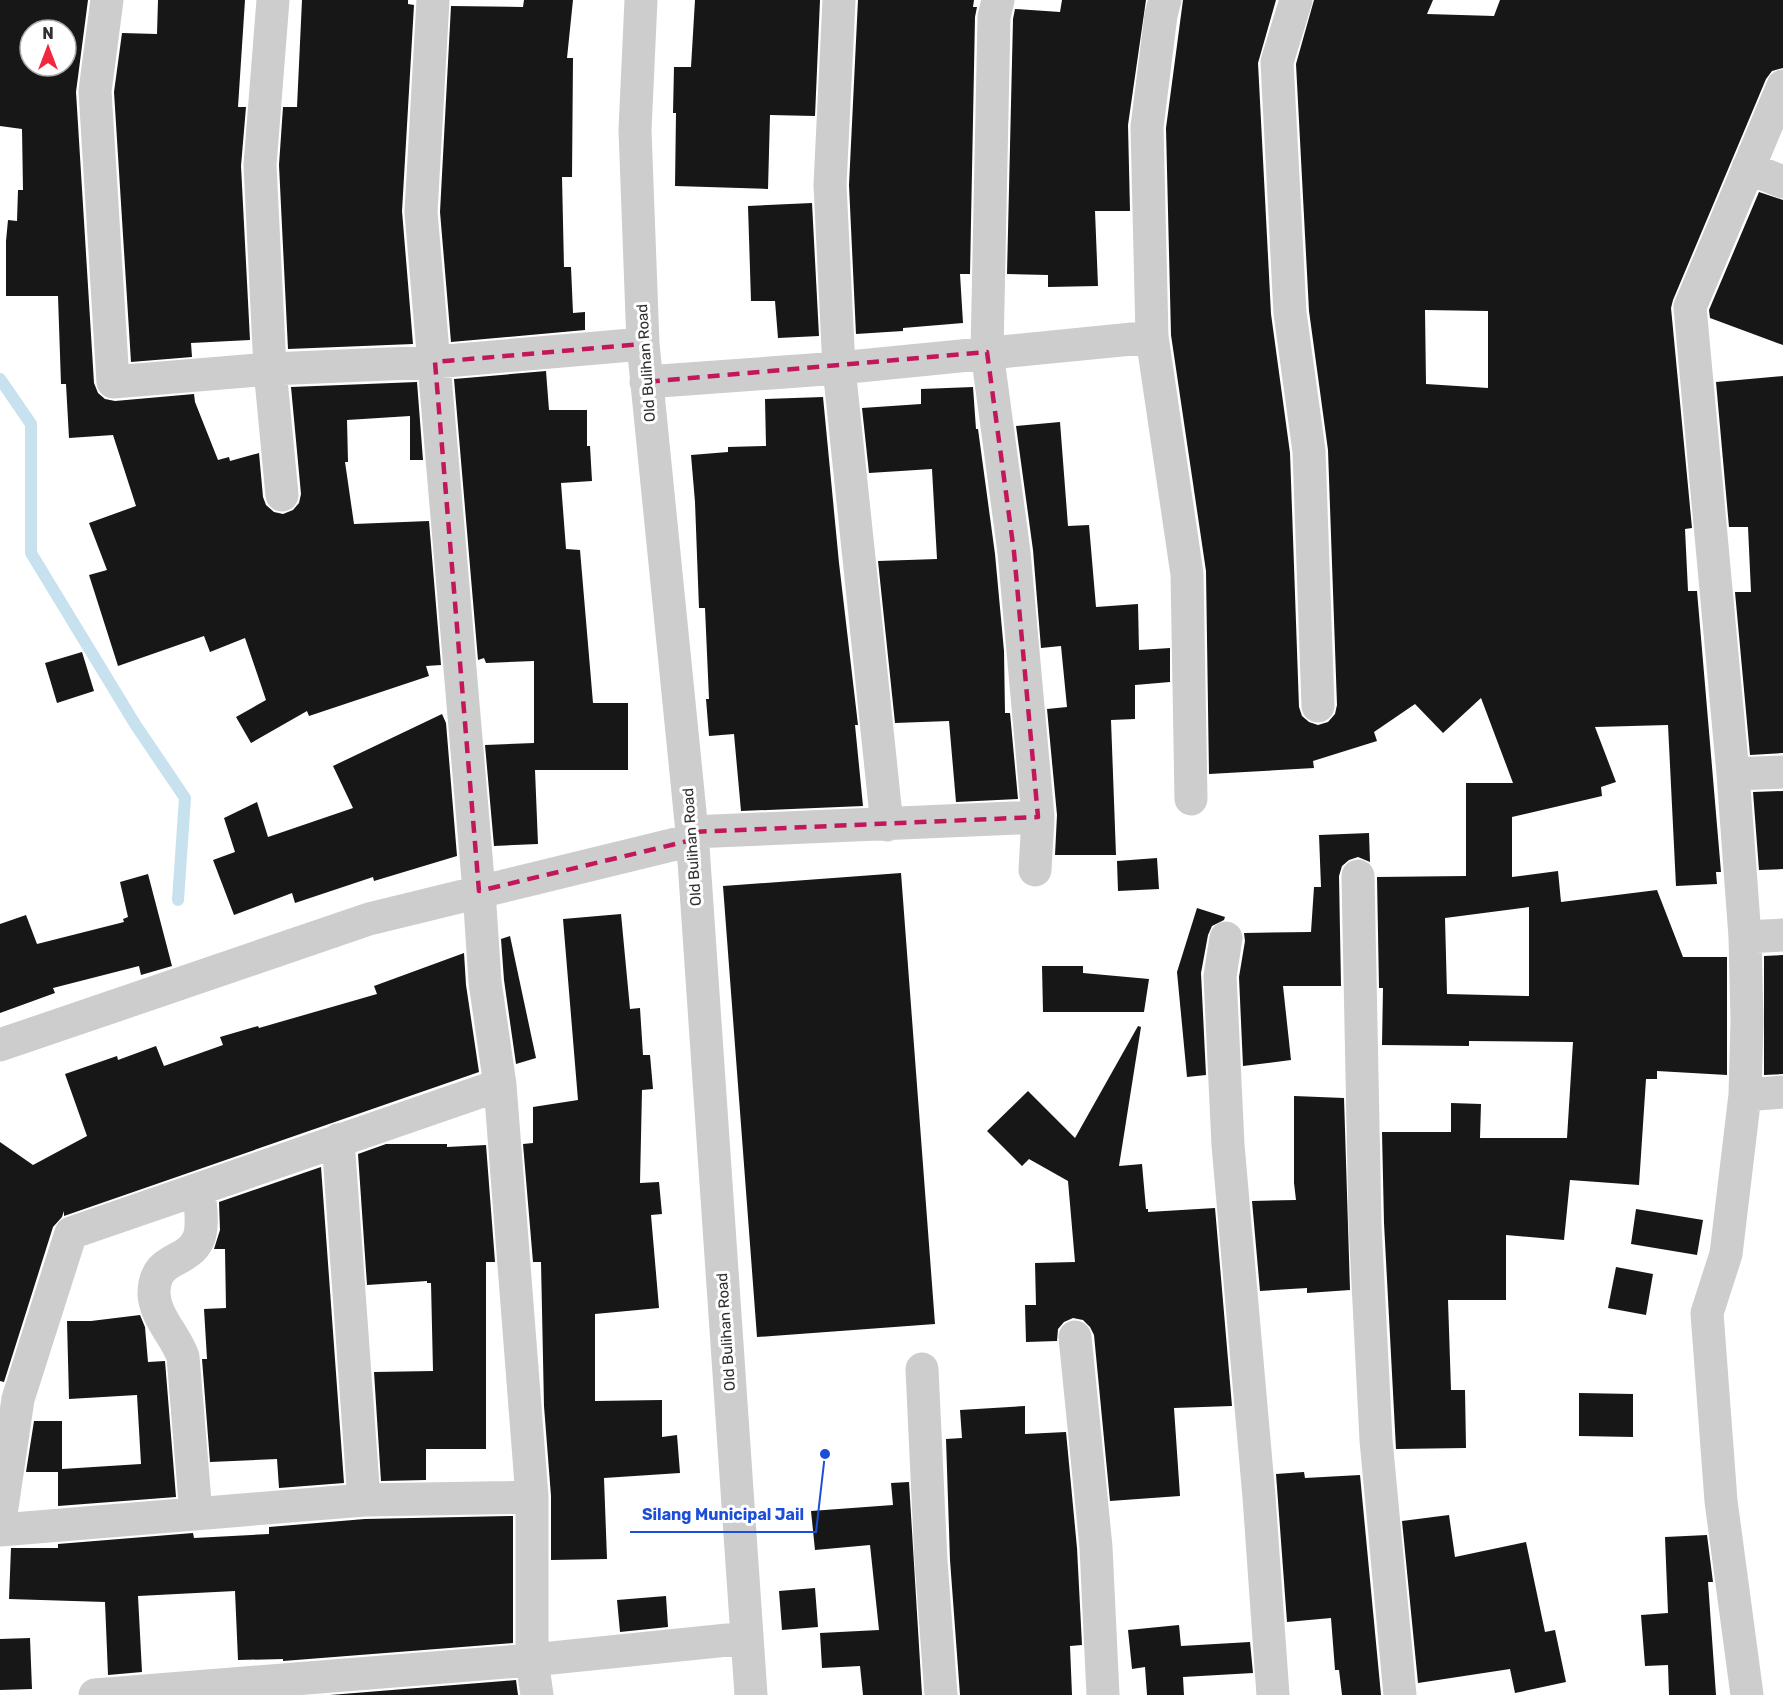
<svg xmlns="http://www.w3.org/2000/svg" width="1783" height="1695" font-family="Rubik,sans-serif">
<rect width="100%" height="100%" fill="#fff"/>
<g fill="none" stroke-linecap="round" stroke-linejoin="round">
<path stroke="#c8e1ef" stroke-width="12" d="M0,379L31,424V553L135,724L185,798L178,900"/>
</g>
<path fill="#171717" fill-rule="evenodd" d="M0,0H88L76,92L94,383L98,393L105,399L115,401L194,394L195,402L218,460L229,457L230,461L259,453L263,497L266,505L274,512L283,514L293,510L299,503L301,494L291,387L417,382L423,460H410V416L347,420L348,462H345L354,524L429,521L441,665L426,666L429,676L309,716L307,711L251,743L236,717L266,700L245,638L210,652L204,636L118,666L89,575L107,570L89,523L136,506L113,435L69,438L66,384H61L58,296H6V241L8,220L17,221L18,190H23L22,129L0,126ZM30,30H66V66H30Z
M158,0H245L238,107H246L241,166L250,340L191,343L192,357L131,362L114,92L122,33L157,34Z
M302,0H408V4L414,5L402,211L413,344L288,349L279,165L283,107H297Z
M524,0H573L567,58H573L572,177H562L564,267H571L573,313L585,312V330L451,342L440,212L451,6L523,7Z
M695,0H820L815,116L770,115L768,189L675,186L676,113H673L674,67H691Z
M858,0H974L973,7H977L975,17L970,274H960L963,323L903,328V331L856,334L849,185Z
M1062,0H1146L1128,125L1130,211H1095L1098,286L1048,287V275L1007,274L1013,19L1015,9L1060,12Z
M1183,0H1276L1258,63L1271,314L1290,453L1299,707L1302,716L1309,722L1318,725L1328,722L1335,714L1337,705L1328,450L1309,311L1296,64L1314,0H1433L1427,14L1494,16L1500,0H1783V68L1772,71L1766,79L1673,300L1671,308L1692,528L1685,529L1688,591H1697L1721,872H1716L1717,884L1676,886L1668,725L1595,727L1616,782L1601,787L1602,796L1512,817V877L1558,871L1561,902L1657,890L1683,957H1727V1075L1657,1071V1079H1646L1639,1185L1570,1180L1564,1240L1506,1235V1300H1448L1451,1390H1465L1466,1448L1396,1449L1384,1223L1382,1132H1451V1103L1481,1104L1480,1138H1567L1573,1042L1469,1041V1046L1382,1045L1383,988H1379L1377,877L1466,876V783H1513L1481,698L1443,733L1415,704L1374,732L1377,741L1313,761L1314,768L1209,774L1206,571L1171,335L1166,128ZM1425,310L1488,311V388L1426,384ZM1529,907V996L1447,994L1445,918Z
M1759,192L1783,200V345L1710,318L1709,310Z
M812,203L819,336L778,338L775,301H751L748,206Z
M546,371L549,410H587V446H590L592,481L561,483L566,549L580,550L593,703H628V770H535L538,844L494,846L485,745L534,743V661L486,663L484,658L478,660L454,379Z
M1783,376V753L1750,755L1735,592H1751L1748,527H1729L1716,382Z
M973,387L976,429H978L995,554L1004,651L1005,713H1010L1018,799L956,802L949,721L895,723L878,561L937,559L932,469L869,473L862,408L921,404V389Z
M823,397L839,563L858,725H855L863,806L741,811L734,734L709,736L706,699H709L705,608H699L695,502L691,455L728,452V447L766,446L765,399Z
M1060,422L1068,526L1089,525L1096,607L1138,604L1139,650L1170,648V682L1135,685V719L1111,720L1116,855H1055L1057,815L1047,709L1067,707L1061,646L1041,648L1033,550L1016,426Z
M82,652L94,691L57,703L45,663Z
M442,714L446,723L457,856L374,881L373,877L295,903L292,893L234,915L213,860L235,852L224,818L257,802L268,837L353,808L333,766Z
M1783,791V869L1759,870L1753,792Z
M1369,833L1370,862L1358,857L1349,860L1342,866L1339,876L1341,986H1283L1291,1060L1243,1066L1239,977L1245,941L1244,933L1311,932L1314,887H1321L1319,835Z
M1157,858L1159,889L1118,891L1117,861Z
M901,873L935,1324L757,1337L723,886Z
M148,874L172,966L141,975L139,966L53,988L55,993L0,1013V924L26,915L37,944L124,922L123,919L128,917L120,882Z
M1197,908L1225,917L1224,920L1212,926L1208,935L1201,973L1206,1075L1187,1077L1177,972Z
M621,914L630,1009L640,1008L643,1055H650L653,1089L642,1090L640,1183L659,1182L662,1214L651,1215L659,1308L595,1314V1401L662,1400V1437L677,1435L680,1473L604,1478L607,1559L551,1560V1496L544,1406L541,1262H533L523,1144L533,1143V1107L578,1100L563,919Z
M510,936L536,1058L516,1064L504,980L501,939Z
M464,953L466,985L479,1072L64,1216V1211L62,1217L53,1227L4,1382L0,1381V1142L33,1165L87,1136L65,1074L117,1056L118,1060L156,1046L164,1066L223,1045L220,1037L258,1026L259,1028L377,994L374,986Z
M1783,955V1074L1764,1075V956Z
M1042,966H1083V973L1149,979L1144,1012H1043Z
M1138,1026L1141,1027L1119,1166L1142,1164L1146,1209H1148V1212L1215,1208L1232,1406L1174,1408L1180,1496L1110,1501L1094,1335L1090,1327L1083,1320L1073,1318L1064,1322L1058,1329L1057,1341L1026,1342L1025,1305H1036L1035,1263L1075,1262L1068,1181L1029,1159L1022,1166L987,1131L1028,1091L1075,1138Z
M1294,1096L1344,1098L1350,1290L1307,1293V1288L1260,1291L1252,1201L1296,1200L1294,1183Z
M386,1144H447V1147L486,1145L495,1262H486V1449H426V1480L381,1481L374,1372L433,1371L431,1283H427V1281L367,1285L358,1154Z
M321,1167L344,1483L279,1488L277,1459L210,1462L202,1359H207L204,1309L226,1308L225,1249H214L220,1230L219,1202Z
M1636,1209L1703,1220L1697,1255L1631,1244Z
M1616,1267L1653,1274L1646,1315L1608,1308Z
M140,1315L145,1327L148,1362L165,1361L176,1497L58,1506V1472H26L34,1421H62V1469L141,1464L137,1395L69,1399L67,1321H91Z
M1579,1393L1633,1394V1437L1579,1436Z
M1025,1406V1434L1066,1432L1077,1548L1082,1645L1070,1646L1072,1695H960L950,1560L946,1439L962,1438L960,1410Z
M1304,1472L1305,1478L1360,1475L1381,1695H1342L1339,1670H1335L1331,1618L1287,1622L1276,1474Z
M909,1482L922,1695H863L860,1666L822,1668L820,1633L879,1630L870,1545L815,1550L811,1511L893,1505L891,1483Z
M1449,1515L1455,1557L1526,1542L1545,1632L1555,1630L1566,1682L1515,1693L1510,1669L1418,1683L1402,1521Z
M513,1516V1643L283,1661V1659L238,1660L235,1591L138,1596L142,1672L108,1675L105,1602L9,1599L11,1548H58V1544L193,1533L194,1538L269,1534V1527L365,1519Z
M1707,1535L1713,1582H1708L1716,1695H1669L1668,1665L1645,1666L1641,1615L1668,1613L1665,1537Z
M815,1588L818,1627L782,1630L779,1591Z
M666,1596L668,1627L620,1632L617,1600Z
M1179,1625L1181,1646L1250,1642L1253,1673L1183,1677L1184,1695H1147L1145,1667L1132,1669L1128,1630Z
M30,1638L32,1689L0,1690V1639Z
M516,1680L518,1695H330Z"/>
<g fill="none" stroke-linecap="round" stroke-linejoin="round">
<path stroke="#cdcdcd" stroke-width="33" d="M107,0L95,91L113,382L270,369L435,362L643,344
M273,0L260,165L270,369L282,495
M433,0L421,212L479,891L485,982L500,1085L532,1497V1660L537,1695
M641,0L635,130L643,344L692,832L751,1695
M839,0L830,185L839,368L887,825
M998,0L994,17L987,352L1014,552L1038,817L1035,870
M1165,0L1161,15L1147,127L1152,337L1187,574L1191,799
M1296,0L1277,62L1290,313L1309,451L1318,706
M1748,168L1783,182
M646,382L839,368L1152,337
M1733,774L1783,772
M692,832L1038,817
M1358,876L1365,1224L1376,1440L1400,1695
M1745,937L1783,935
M1226,938L1220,976L1228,1145L1259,1497L1273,1695
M0,1045L369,919L692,840
M1745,1095L1783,1092
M338,1140L364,1500
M1075,1337L1096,1547L1103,1695
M922,1369L931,1561L941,1695
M196,1514L183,1357C176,1336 155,1317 154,1294C154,1255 186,1265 198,1240C204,1228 200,1202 199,1189
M0,1521L18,1399L71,1233L500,1085
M0,1530L364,1500L532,1497
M95,1695L532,1660L747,1638
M1747,1695L1721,1501L1707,1313L1726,1254L1745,1095L1747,1021L1745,937L1733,774L1690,307L1783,86"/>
</g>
<path fill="none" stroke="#c2185b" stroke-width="4.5" stroke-dasharray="12 8" stroke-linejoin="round" d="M643,344L646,382L987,352L1014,552L1038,817L692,832V840L479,891L435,362Z"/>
<g text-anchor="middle" stroke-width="6" stroke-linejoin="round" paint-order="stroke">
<g font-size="15" fill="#303030" stroke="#fff">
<text transform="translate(646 363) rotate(-94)" y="5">Old Bulihan Road</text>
<text transform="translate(692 847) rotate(-94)" y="5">Old Bulihan Road</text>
<text transform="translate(726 1332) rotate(-94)" y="5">Old Bulihan Road</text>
</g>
</g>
<path fill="none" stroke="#1d4ed8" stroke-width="2" d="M825 1454L816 1532H630"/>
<circle fill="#1d4ed8" stroke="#fff" stroke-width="2" cx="825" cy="1454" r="6"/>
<g font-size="16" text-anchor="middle" font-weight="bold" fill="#1d4ed8" stroke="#fff" stroke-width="6" stroke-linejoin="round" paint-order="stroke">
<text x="723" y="1520">Silang Municipal Jail</text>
</g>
<g transform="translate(48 48)"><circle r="28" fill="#ffffff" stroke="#acacac" stroke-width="1.5"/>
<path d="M0-4.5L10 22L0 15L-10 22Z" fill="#f1273d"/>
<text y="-9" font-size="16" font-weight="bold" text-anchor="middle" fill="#303030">N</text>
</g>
</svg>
